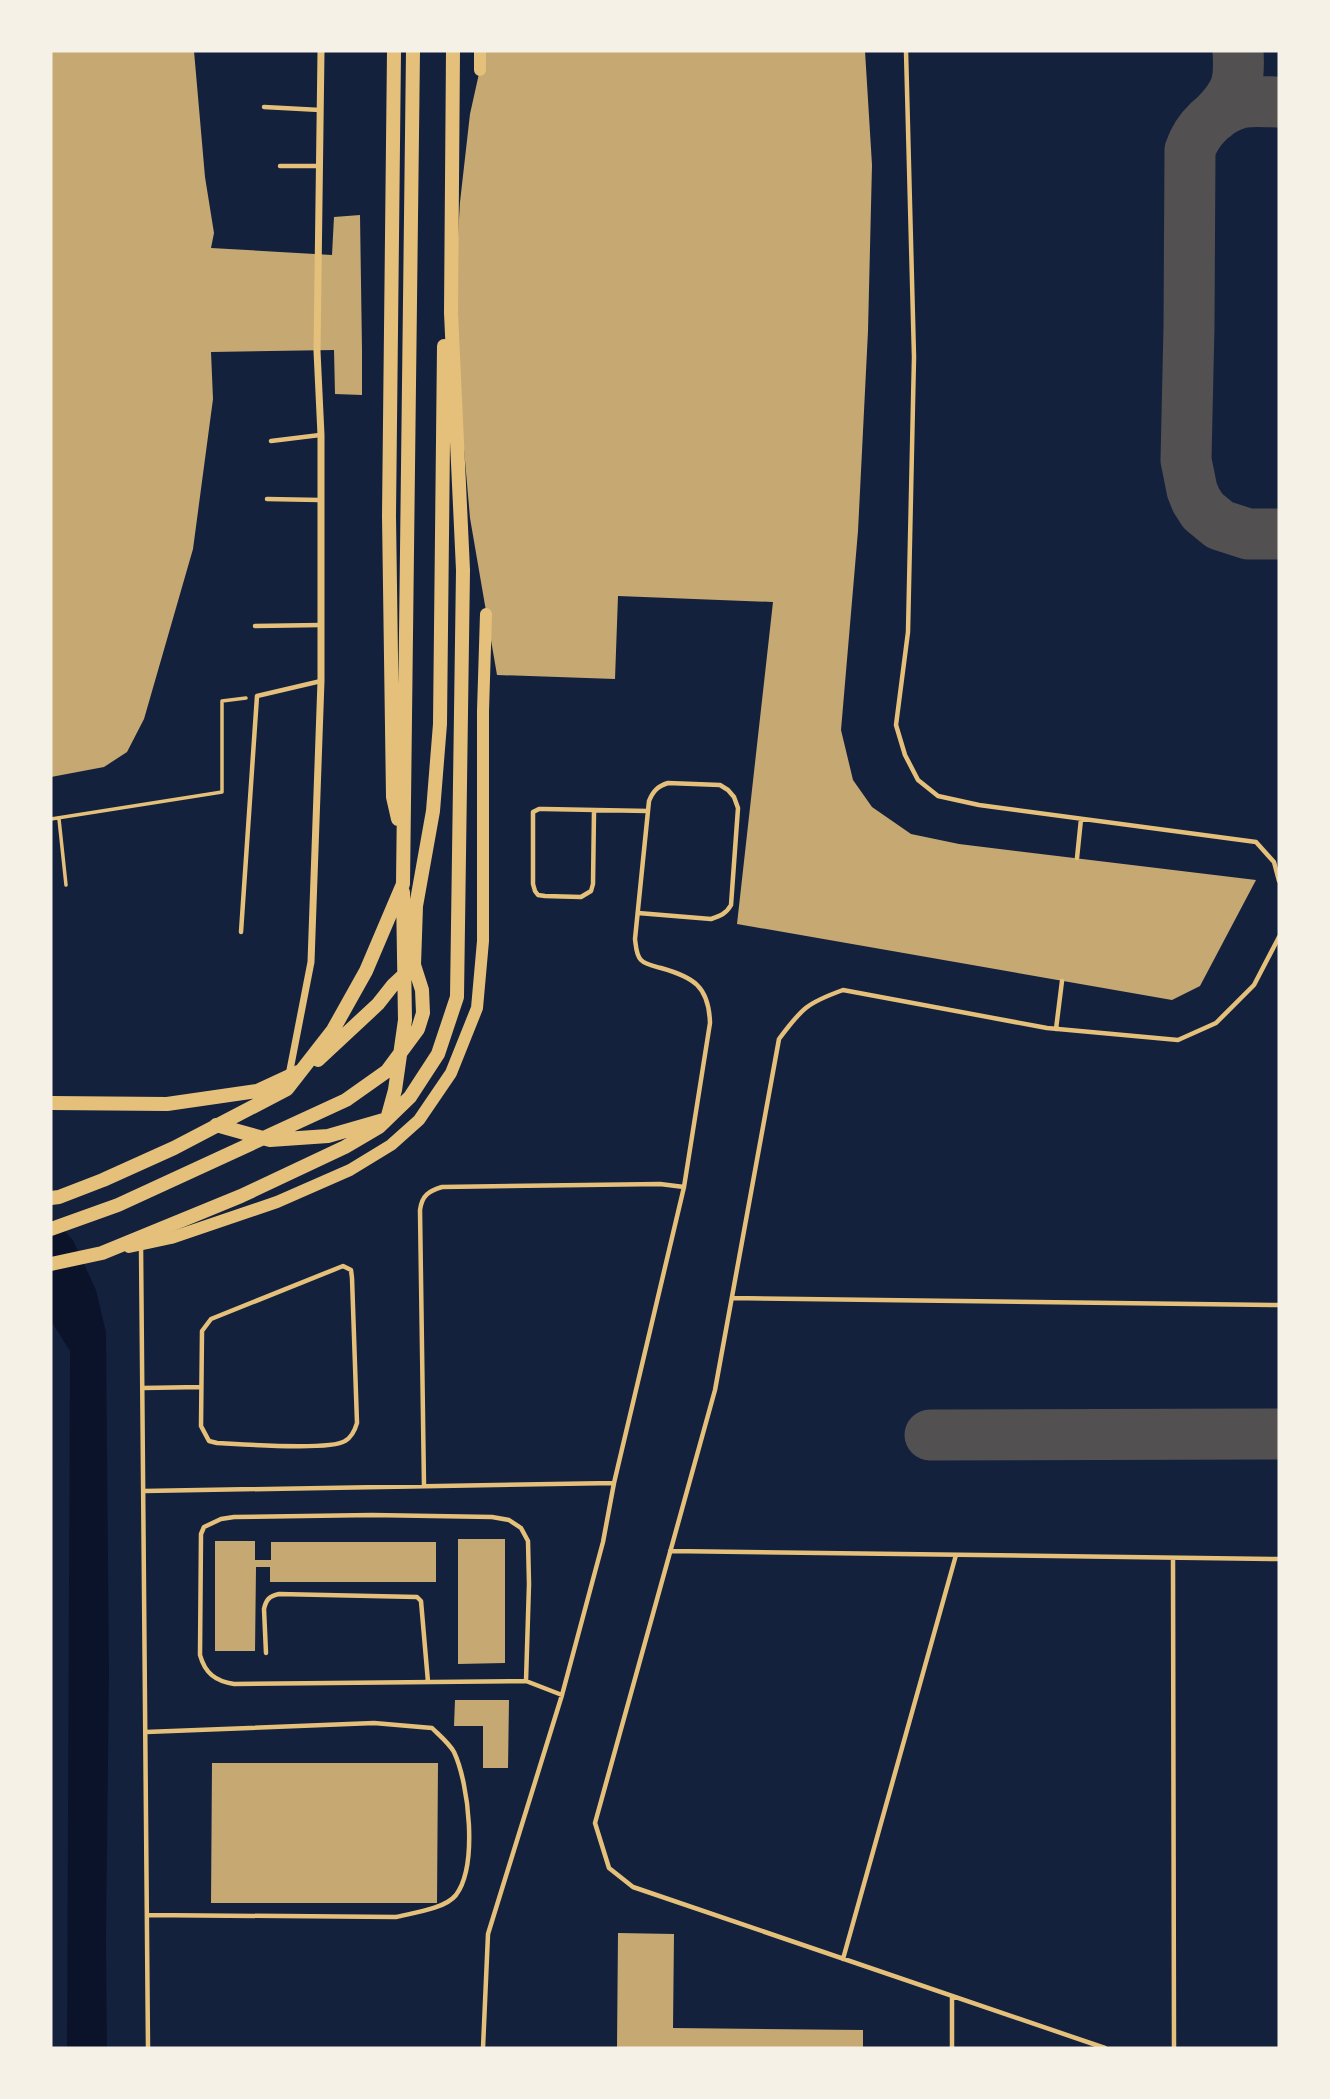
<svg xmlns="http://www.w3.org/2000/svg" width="1330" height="2099" font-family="Signika,sans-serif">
<rect width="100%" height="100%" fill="#14213d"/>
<path fill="#0b132b" d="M51,1217L73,1240L96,1290L106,1332L109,1673L106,1941L107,2048H67L70,1351L51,1321Z"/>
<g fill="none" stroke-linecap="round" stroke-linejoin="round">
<path stroke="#525050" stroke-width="51" d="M1279,102C1267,102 1252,100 1240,103C1217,109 1197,129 1190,150L1189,326L1186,460L1192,490L1196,500L1203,511L1220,525L1248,534H1279
M1215,116C1237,93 1240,83 1238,51
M930,1435L1279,1434"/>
</g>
<path fill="#c6a872" d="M51,51H194L205,177L214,233L211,248L332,255L334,217L360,215L362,350V395L335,394L334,350L211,352L213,399L193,549L144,719L127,752L104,767L51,777Z
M484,51H865L872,165L868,331L858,531L841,730L853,780L872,807L911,834L959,844L1256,880L1200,986L1172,1000L737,924L773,602L618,596L615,679L497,675L470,518L453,322L460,202L470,114Z
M458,1539H505V1663L458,1664Z
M215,1541H255V1560H271V1542H436V1582H270V1567H256L255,1651H215Z
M455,1700H509L508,1768H483V1726H454Z
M212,1763H438L437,1903H211Z
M618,1933L674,1934L673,2028L863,2030V2048H617Z"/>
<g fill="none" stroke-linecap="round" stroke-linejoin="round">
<path stroke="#e5c07b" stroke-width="3.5" d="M51,819L222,792V701L246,698
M59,819L66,885"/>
<path stroke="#e5c07b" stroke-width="4.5" d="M906,51L914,357L908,632L896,725L905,755L918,780L938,796L979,805L1256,842L1274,862L1279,881
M264,107L320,110
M280,166H320
M271,441L320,435
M267,499L320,500
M255,626L321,625
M594,811L593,884L591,891L581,897L545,896L538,895L535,891L533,884V812L539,809H544L648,811
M1077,858L1081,819
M241,932L257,696L321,681
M1056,1029L1062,981
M141,1245L148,2048
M343,1266L351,1270L352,1278L357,1423C355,1430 352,1437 345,1441C330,1451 240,1444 217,1443L209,1441L201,1426L202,1331L211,1319Z
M732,1298L1279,1305
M143,1388L201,1387
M614,1483L684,1187L710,1023C709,986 693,977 661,968C654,966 646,965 641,960C636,955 636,946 635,939L649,801C653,791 658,786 668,783L720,785L728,790L734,797L738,808L731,905C726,914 720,916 711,919L638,913
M424,1486L420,1210C422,1195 429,1191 442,1187L660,1184L684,1187
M144,1491L614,1483L603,1542L562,1695L488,1934L483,2048
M670,1551L1279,1559
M1173,1558L1174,2048
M266,1653L264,1609C266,1600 269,1596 279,1594L417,1597L421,1601L428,1682
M526,1681L234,1684C215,1681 205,1673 200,1655L201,1534L204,1527L221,1519L234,1517L372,1515L492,1517L509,1520L521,1528L528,1541L529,1584L526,1681L562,1695
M146,1732L374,1723L432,1728C439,1735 449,1743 454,1752C469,1784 478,1865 456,1895C445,1909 412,1913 396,1917L147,1915
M843,1959L956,1555
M952,2048V1997
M1105,2048L633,1887L609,1868L595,1823L715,1390L779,1039C802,1008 807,1003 843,990L1047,1028L1178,1040L1216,1023L1254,985L1279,937"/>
<path stroke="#e5c07b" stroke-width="7" d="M289,1075L311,962L321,681V435L317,351L321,51"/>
<path stroke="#e5c07b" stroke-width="12" d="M480,70V51
M129,1247L171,1238L277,1202L350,1170L391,1145L419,1120L451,1073L477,1008L483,941V711L486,614"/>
<path stroke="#e5c07b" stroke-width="14" d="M394,51L389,516L393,797L398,819
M318,1060L378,1004L393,985L408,971
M51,1103L167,1104L257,1091L298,1072
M216,1125L270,1140L328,1136L387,1119L395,1090L405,1020L403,892
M51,1198L59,1197L103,1180L174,1148L287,1089L333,1030L366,971L403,884L413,51
M51,1229L118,1205L346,1100L387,1071L418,1029L423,1013L422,990L414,965L416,906L433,811L440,724L444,346
M51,1264L102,1253L241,1196L345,1147L379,1127L410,1097L438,1054L457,997L463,570L451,313L453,51"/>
</g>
<rect width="1330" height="2099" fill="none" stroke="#f6f1e7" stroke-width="105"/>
</svg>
